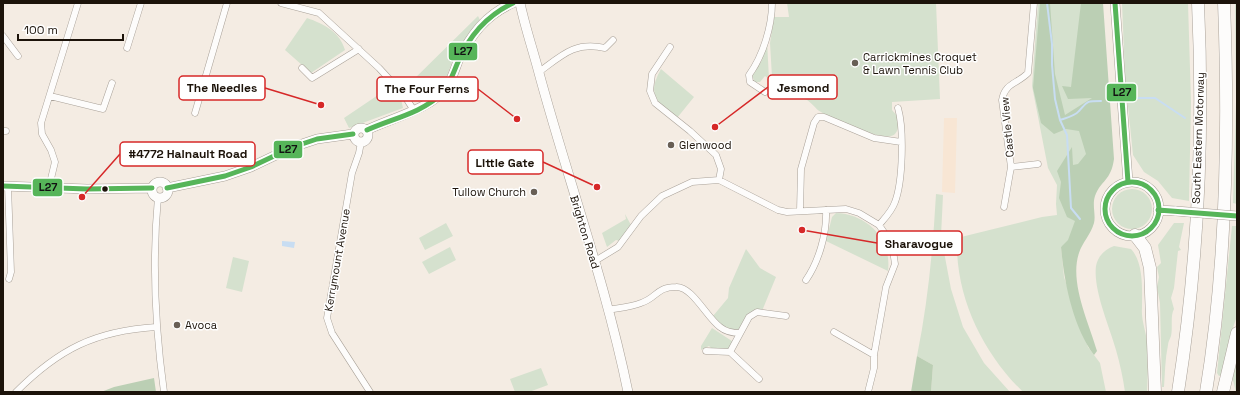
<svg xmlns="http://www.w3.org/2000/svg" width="1240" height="395" font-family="'Space Grotesk',sans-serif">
<rect width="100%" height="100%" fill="#f4ece3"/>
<path fill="#f8e6d4" d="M944,118H957L955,193L942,192Z"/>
<path fill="#d5e1ce" d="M787,3H936L940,99L892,102V110L898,117C898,122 899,130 895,134C886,144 832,119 821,112C815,109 812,102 805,99C794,94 785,93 773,94L770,43L774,17H789Z
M1038,3H1082L1097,88L1078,220L1069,243L1061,247L1064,277L1088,347L1100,363L1106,392H1023C982,352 955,296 957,238L1042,217L1057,215L1056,204L1057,185L1048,168L1032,86Z
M1122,3H1188L1191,102L1189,201L1172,198L1158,181L1144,172L1133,155L1125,77Z
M1235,3H1237V204L1233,203L1236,102Z
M478,16L481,22L461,47L452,62L442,90L426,101L414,98L406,87Z
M307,18C324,24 340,32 345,50L311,73L285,50Z
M767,41L769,79L765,76L760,82H755L752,76L762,60Z
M661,69L694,97L677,118C657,101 646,96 661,69Z
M387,89L401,99L403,108L349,128L344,118Z
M1112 209a20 20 0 1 1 40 0a20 20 0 1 1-40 0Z
M936,194L943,195L941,236L951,289L963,327L984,363L1010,392H931L933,365L917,356C928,302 933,248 936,194Z
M836,213C867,214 892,239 888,271L826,241L832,217Z
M625,214L631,225L620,241L616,240L607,247L602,233L626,219Z
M446,223L453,236L425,250L419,238Z
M1174,223H1184L1179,247L1181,250L1178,251L1174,288L1171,298L1174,309C1170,316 1173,327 1171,336C1170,339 1168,342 1168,345C1165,359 1165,373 1164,387H1162L1160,303L1157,287L1159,277L1157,267L1161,263L1158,245Z
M1232,226H1237L1236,319L1230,336L1222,375L1219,376L1217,373Z
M1114,246L1131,249C1144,263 1142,290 1142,308C1141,320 1146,331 1147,342C1148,359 1148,376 1147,392H1125C1123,378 1120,364 1116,350C1109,325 1093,290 1096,266C1098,256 1105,249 1114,246Z
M450,247L456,260L429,274L422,262Z
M746,249L760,268L776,277L762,311L756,312L744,328L734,333L720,324L713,316L728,298L729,288Z
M233,257L249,261L242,292L226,288Z
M712,328L735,343V349L713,350L709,346L701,350V346Z
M1237,355V392H1236L1232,376Z
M541,368L548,385L529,392H515L510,379Z"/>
<path fill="#bbcfb4" d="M1040,3H1050L1055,74L1065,115L1092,98L1068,99L1062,86L1071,87L1081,3H1103L1114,159C1111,181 1101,180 1095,196C1092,205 1096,215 1094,223C1091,234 1082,243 1079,253C1069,282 1089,323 1097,351L1094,355C1073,327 1064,282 1061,247L1068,240L1075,221L1067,217L1059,198L1061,182L1057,171L1072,147L1073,165L1078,164L1086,154L1079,131L1066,129L1054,134L1041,123L1033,88Z
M917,356L933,365L931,392H911Z
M154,378L156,392H101L114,387Z"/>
<path fill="#c8ddf2" d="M282,241L295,242L294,248L282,246Z"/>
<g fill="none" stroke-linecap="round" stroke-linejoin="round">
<path stroke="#c8ddf2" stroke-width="2" d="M1047,3L1052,44V65L1055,99L1060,120L1067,135L1071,208L1080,219
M1133,98H1155L1185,118
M1060,120C1066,118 1075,116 1079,111C1088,101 1086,101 1101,101"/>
<g stroke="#a9a198" stroke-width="7">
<path id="street" d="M281,3L319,13L379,68L404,95L413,109
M3,36L18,56
M670,47L652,74L650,91L655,103L690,131L716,155L721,169L719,180
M127,48L141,3
M302,68L312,78L359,49
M539,72C562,55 575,41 605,48L613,40
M765,92L750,82L749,75C763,56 772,26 772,3
M50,96L103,109L112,83
M195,113L227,3
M3,131H6
M361,142L359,153L352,173L327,318L332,333L370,392
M1011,167L1038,164
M8,186L11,272L9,279
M49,187L55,162L51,150L42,134L41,123L78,3
M158,197C152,262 155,327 164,392
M1004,207L1011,167L1002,100C1005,83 1017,84 1028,73L1034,3
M800,211L801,169L814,123L818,117H824L874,138L901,142
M879,225C885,218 892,211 895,202C903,181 904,129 898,108
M595,261L618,247L641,216L662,196L692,182L719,180L778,210L787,212L846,209L859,213L879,225L892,244L895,264L886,287L874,355V368L868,392
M806,280C819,261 827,233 826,210
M608,310C619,308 631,307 641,303C657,298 656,287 676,287C692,286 707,318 720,327C726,332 732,333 740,333
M834,332L874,355
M706,351L730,352L759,379
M730,352L749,317L757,312L786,316
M16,392C59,349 95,331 156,327"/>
</g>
<g stroke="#a9a198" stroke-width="10">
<path id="secondary" d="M520,3C525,27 533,50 539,73C568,180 606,284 628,392
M1115,3L1128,182
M354 135a7 7 0 1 1 14 0a7 7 0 1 1-14 0Z
M367,130C389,119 433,108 447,87C452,79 455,69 458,61C471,35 485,15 513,3
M1105 209a27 27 0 1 1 54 0a27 27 0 1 1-54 0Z
M152 190a8 8 0 1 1 16 0a8 8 0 1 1-16 0Z
M3,186L87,189L152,188
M167,188L225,176L251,167L293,147L317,139L353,134
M1158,210L1176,211"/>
</g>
<g stroke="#a9a198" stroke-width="13">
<path id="highway" d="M1135,235L1145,248L1150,268L1155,392
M1178,392C1198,264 1204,132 1198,3
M1206,392C1227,264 1229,132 1224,3
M1223,392L1237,333"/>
</g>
<use href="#street" stroke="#fdfcfb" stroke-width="6"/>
<use href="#secondary" stroke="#fdfcfb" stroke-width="9"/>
<use href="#highway" stroke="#fdfcfb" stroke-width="12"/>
<g stroke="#a9a198" stroke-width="10" stroke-linecap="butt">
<path id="secondary-bridge" d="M1176,211L1237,216"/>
</g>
<use href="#secondary-bridge" stroke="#fdfcfb" stroke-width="9"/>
<g stroke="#fff" stroke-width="8">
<path id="bus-1" d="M1115,3L1128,182
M367,130C391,119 422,113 441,94C450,85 453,73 458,62C469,36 488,15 513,3
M1105 209a27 27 0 1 1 54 0a27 27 0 1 1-54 0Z
M3,186L87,189L152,188
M167,188L225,176L251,167L293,147L317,139L353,134
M1158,210L1237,216"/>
</g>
<use href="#bus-1" stroke="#56b559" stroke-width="5"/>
</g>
<g fill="#685f56" stroke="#fff" stroke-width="1.5">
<circle cx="855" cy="63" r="4"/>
<circle cx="671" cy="145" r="4"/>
<circle cx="534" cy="192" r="4"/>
<circle cx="177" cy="325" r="4"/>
</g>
<circle fill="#1c130a" stroke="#fff" stroke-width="1.5" cx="105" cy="189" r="3.5"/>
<g text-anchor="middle" stroke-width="3" stroke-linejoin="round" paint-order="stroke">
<g font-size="11" fill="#1c130a" stroke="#fff" text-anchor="start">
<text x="863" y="61">Carrickmines Croquet<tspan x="863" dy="13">&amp; Lawn Tennis Club</tspan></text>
<text x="679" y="149">Glenwood</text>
<text x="526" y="196" text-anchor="end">Tullow Church</text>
<text x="185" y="329">Avoca</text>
</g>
<g font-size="11" fill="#1c130a" stroke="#fff">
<text transform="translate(1007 127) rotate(-95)" y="4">Castle View</text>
<text transform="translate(1198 138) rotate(-88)" y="4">South Eastern Motorway</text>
<text transform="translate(585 232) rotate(73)" y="4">Brighton Road</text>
<text transform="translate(337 260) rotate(-80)" y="4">Kerrymount Avenue</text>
</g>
</g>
<path fill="none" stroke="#d62828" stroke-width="1.5" d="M715 127L768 87M321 105L265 88M517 119L478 89M82 197L120 154M597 187L543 162M802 230L877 243"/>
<g fill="#d62828" stroke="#fff" stroke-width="1.5">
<circle cx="715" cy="127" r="4"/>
<circle cx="321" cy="105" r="4"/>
<circle cx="517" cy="119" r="4"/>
<circle cx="82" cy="197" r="4"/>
<circle cx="597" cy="187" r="4"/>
<circle cx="802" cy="230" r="4"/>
</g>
<g fill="#fff" stroke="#d62828" stroke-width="1.5">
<rect x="768" y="75" width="69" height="24" rx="4"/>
<rect x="179" y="76" width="86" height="24" rx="4"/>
<rect x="377" y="77" width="101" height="24" rx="4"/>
<rect x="120" y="142" width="135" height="24" rx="4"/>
<rect x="468" y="150" width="75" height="24" rx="4"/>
<rect x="877" y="231" width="85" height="24" rx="4"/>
</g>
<g font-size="12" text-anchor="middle" font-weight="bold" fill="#1c130a">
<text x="803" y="92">Jesmond</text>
<text x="222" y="92">The Needles</text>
<text x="427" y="93">The Four Ferns</text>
<text x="188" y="158">#4772 Hainault Road</text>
<text x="505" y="167">Little Gate</text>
<text x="919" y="248">Sharavogue</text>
</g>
<g stroke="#fff" stroke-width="1.5">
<rect x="448" y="42" width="30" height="19" rx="4" fill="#56b559"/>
<rect x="1106" y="83" width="31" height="19" rx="4" fill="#56b559"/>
<rect x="273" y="140" width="30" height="19" rx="4" fill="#56b559"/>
<rect x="32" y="178" width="31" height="19" rx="4" fill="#56b559"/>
</g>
<g font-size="11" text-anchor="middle" font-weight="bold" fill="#111">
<text x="463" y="55">L27</text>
<text x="1122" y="96">L27</text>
<text x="288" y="153">L27</text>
<text x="48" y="191">L27</text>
</g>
<rect width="1240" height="395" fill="none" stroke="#1c130a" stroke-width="8"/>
<path d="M18 34v6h105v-6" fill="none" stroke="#1c130a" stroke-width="2"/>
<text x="24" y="34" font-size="12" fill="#1c130a" stroke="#ffffff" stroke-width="3" paint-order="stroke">100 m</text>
</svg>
